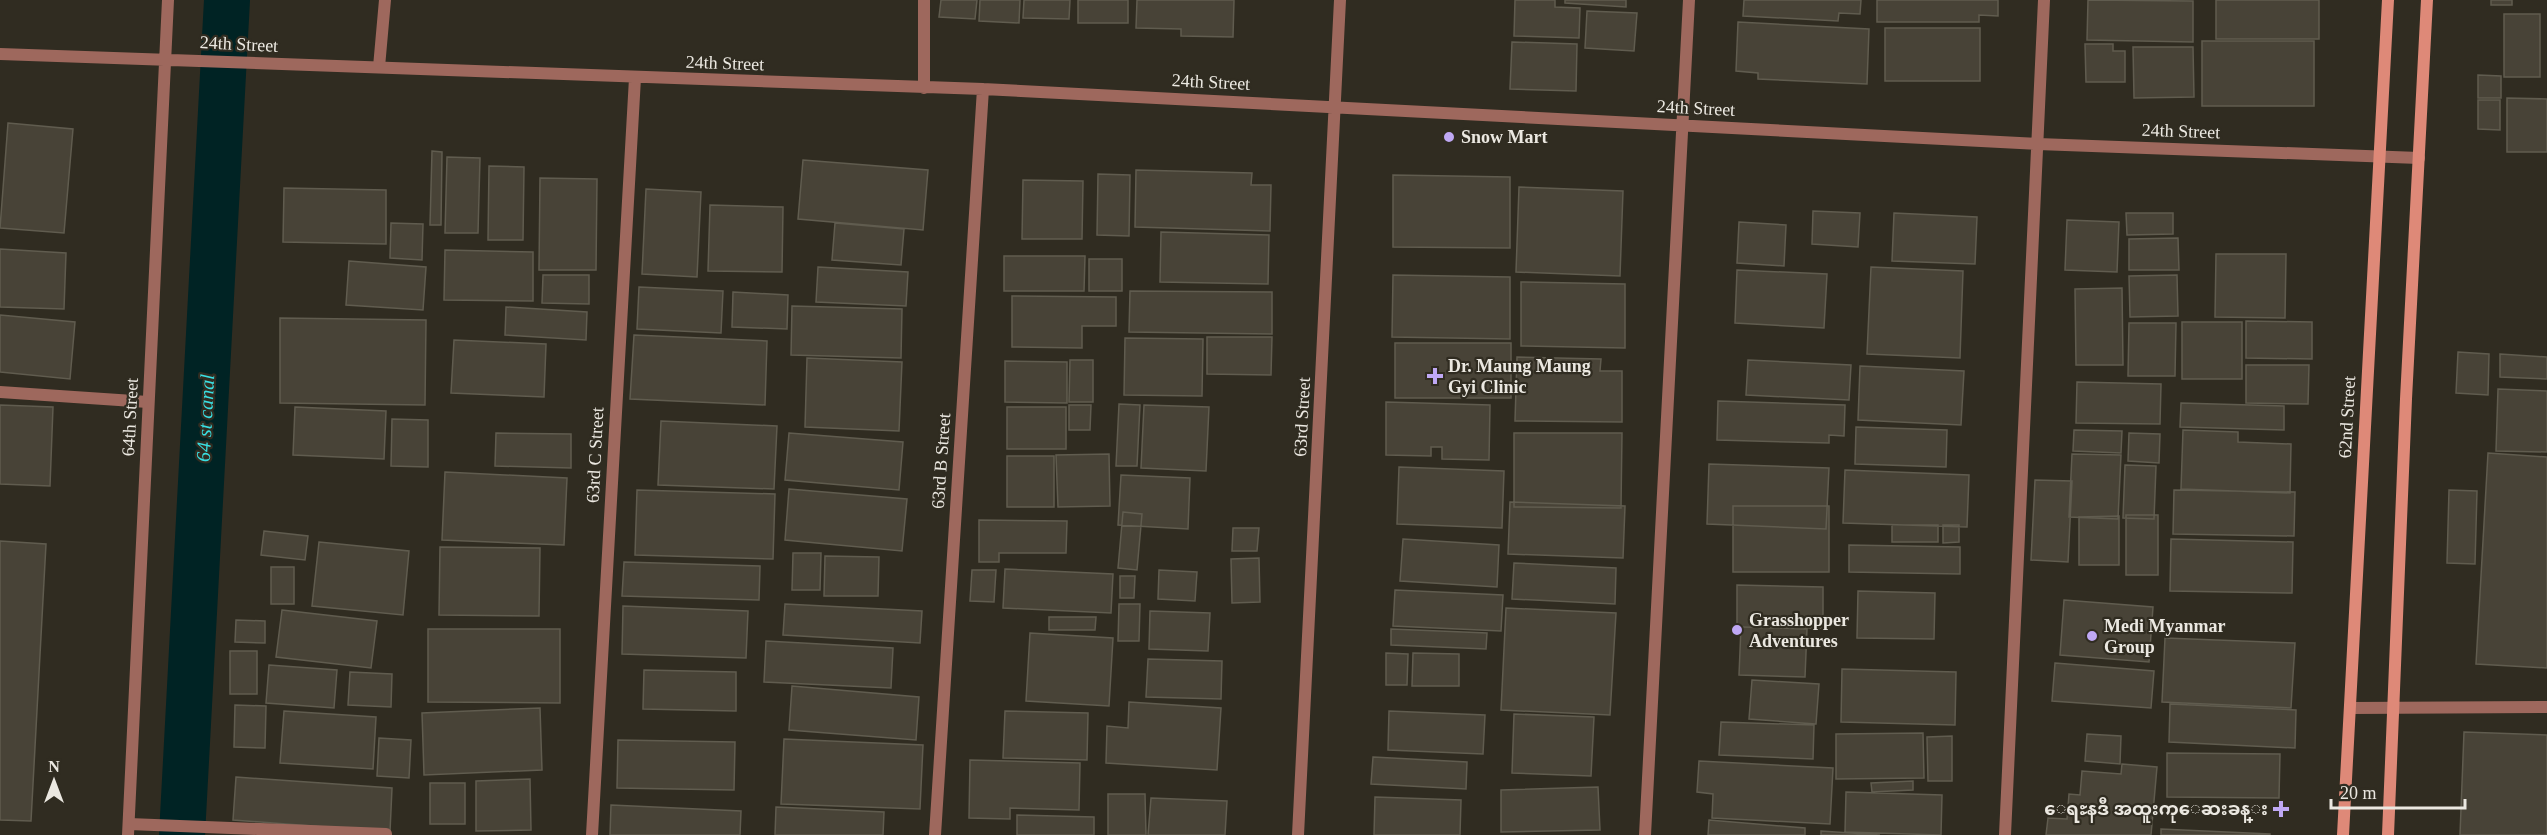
<svg xmlns="http://www.w3.org/2000/svg" width="2547" height="835" font-family="'Times New Roman','Noto Sans Myanmar',serif">
<rect width="100%" height="100%" fill="#302c21"/>
<g fill="none" stroke-linecap="round" stroke-linejoin="round">
<path stroke="#002324" stroke-width="46" d="M182,835L227,0"/>
</g>
<path fill="#484337" stroke="#605c4f" stroke-width="1.5" d="M941,0H977L975,19L939,17Z
M980,0H1020L1019,23L979,21Z
M1024,0H1070L1069,19L1023,18Z
M1078,0H1128V23H1078Z
M1137,0H1234L1233,37L1181,36V29L1136,28Z
M1515,0H1555V7L1580,8L1579,38L1514,36Z
M1565,0H1626V7L1565,3Z
M1744,0H1861L1860,14L1839,13L1838,21L1743,16Z
M1877,0H1998V16L1979,15V22H1877Z
M2088,0L2193,1V42L2087,40Z
M2216,0H2319V39H2216Z
M2491,0H2512V5H2491Z
M1587,11L1637,13L1634,51L1585,48Z
M2504,14H2540V77H2504Z
M1738,22L1869,29L1867,84L1758,79V73L1736,71Z
M1885,28H1980V81H1885Z
M2202,41H2314V106H2202Z
M1512,42L1577,44L1576,91L1510,89Z
M2085,44H2113V51H2125V82H2086Z
M2133,47H2193L2194,97L2134,98Z
M2478,75L2501,76V98H2478Z
M2507,98L2547,99V152H2507Z
M2478,100H2500V130L2478,129Z
M8,123L73,129L64,233L0,228Z
M432,151L442,152L441,225H430Z
M447,157L480,158L478,233H445Z
M803,160L928,170L923,230L798,219Z
M489,166L524,167L523,240H488Z
M1136,170L1252,173L1251,185H1271L1270,231L1135,227Z
M1098,174L1130,175L1129,236L1097,235Z
M1393,175L1510,177V248L1393,247Z
M540,178L597,179L596,270H539Z
M1023,180L1083,181L1082,239H1022Z
M1519,187L1623,191L1620,276L1516,272Z
M284,188L386,190V244L283,242Z
M646,189L701,192L697,277L642,274Z
M710,205L783,207L782,272L708,271Z
M1813,211L1860,213L1858,247L1812,244Z
M1894,213L1977,217L1975,264L1892,261Z
M2126,213H2173V234L2127,235Z
M2067,220L2119,222L2117,272L2065,270Z
M1739,222L1786,225L1784,266L1737,263Z
M391,223L423,224L422,260L390,258Z
M835,223L904,229L901,265L832,260Z
M1161,232L1269,235L1268,284L1160,282Z
M2178,238L2179,270H2129V239Z
M0,249L66,253L64,309L0,307Z
M445,250L533,252V301L444,300Z
M2216,254H2286L2285,318L2215,317Z
M1004,256H1085L1084,291H1004Z
M1089,259H1122V291H1089Z
M349,261L426,267L423,310L346,305Z
M818,267L908,272L906,306L816,302Z
M1871,267L1963,271L1960,358L1867,354Z
M1737,270L1827,274L1824,328L1735,323Z
M543,275H589V304L542,303Z
M1393,275L1510,277V339L1392,337Z
M2177,275L2178,316L2130,317L2129,276Z
M1521,282L1625,284V348L1521,346Z
M639,287L723,291L721,333L637,329Z
M2122,288L2123,365H2076L2075,289Z
M1130,291L1272,292V334L1129,332Z
M733,292L788,295L787,329L732,327Z
M1012,296L1116,297V326H1082V348L1012,347Z
M792,306L902,309L901,358L791,355Z
M506,307L587,312L586,340L505,335Z
M0,315L75,322L70,379L0,372Z
M280,318L426,320L425,405L280,403Z
M2246,321L2312,322V359L2246,358Z
M2182,322H2242V379H2182Z
M2129,323H2176L2175,376H2128Z
M634,335L767,341L765,405L630,399Z
M1207,337H1272L1271,375L1207,374Z
M1125,338L1203,339L1202,396L1124,395Z
M454,340L546,344L544,397L451,393Z
M1395,343H1511V398H1395Z
M2458,352L2489,354L2488,395L2456,393Z
M2500,354L2547,357V379L2500,377Z
M1517,357L1601,359L1600,371H1622V422L1515,421Z
M807,358L902,362L899,431L805,427Z
M1070,360H1093V402H1069Z
M1748,360L1851,365L1849,400L1746,395Z
M1005,361L1067,362V403L1005,402Z
M2246,365H2309L2308,404L2246,403Z
M1860,366L1964,371L1961,425L1858,420Z
M2077,382L2161,384L2160,424L2076,423Z
M2498,389L2547,391V452L2496,451Z
M1718,401L1845,405L1844,436L1829,435V443L1717,440Z
M1386,402L1490,405L1489,460L1442,459V447H1431V456L1386,455Z
M2181,403L2284,406V430L2180,427Z
M1119,404L1140,405L1137,466H1116Z
M0,405L53,407L50,486L0,484Z
M1069,405H1091L1090,430H1069Z
M1144,405L1209,407L1206,471L1141,468Z
M295,407L386,411L384,459L293,455Z
M1007,407H1066V449H1007Z
M392,419L428,420V467L391,466Z
M661,421L777,426L774,489L658,485Z
M1856,427L1947,430L1946,467L1855,464Z
M2074,430L2122,431L2121,453L2073,451Z
M2183,430L2238,432V442L2291,444L2290,493L2181,489Z
M496,433L571,434V468L495,466Z
M789,433L903,442L899,490L785,480Z
M1514,433H1622L1621,508L1514,507Z
M2129,433L2160,434L2159,463L2128,461Z
M2488,453L2547,457V668L2476,664Z
M1109,454L1110,506L1058,507L1056,455Z
M2072,454L2121,455L2118,519L2069,517Z
M1007,456H1054V507H1007Z
M1709,464L1829,468L1826,529L1707,524Z
M2125,465L2156,466L2154,519L2123,518Z
M1399,467L1504,471L1502,528L1397,524Z
M1845,470L1969,475L1967,527L1843,523Z
M445,472L567,478L564,545L442,540Z
M1121,475L1190,478L1188,529L1118,525Z
M2035,480L2072,481L2068,562L2031,560Z
M789,489L907,499L902,551L785,540Z
M637,490L775,494L773,559L635,555Z
M2174,490L2295,492L2294,536L2173,534Z
M2449,490L2477,491L2475,564L2447,563Z
M1510,502L1625,506L1623,558L1508,554Z
M1733,506H1829V572H1733Z
M1123,512L1142,514L1137,570L1118,568Z
M2126,515H2158V575H2126Z
M2119,516V565H2079V517Z
M979,520L1067,521L1066,553H999V562H979Z
M1892,525H1938V542H1892Z
M1943,525H1959V542L1943,543Z
M1233,528H1259L1257,551H1232Z
M264,531L308,536L305,560L261,555Z
M1403,539L1499,545L1497,587L1400,581Z
M2171,539L2293,542L2292,593L2170,591Z
M0,541L46,544L31,821L0,820Z
M319,542L409,551L403,615L312,606Z
M1849,545L1960,547V574L1849,572Z
M440,547L540,548L539,616L439,615Z
M793,553H821L820,590H792Z
M825,556L879,557L878,596H824Z
M1259,558L1260,602L1232,603L1231,559Z
M624,562L760,566L759,600L622,596Z
M1514,563L1616,568L1615,604L1512,599Z
M271,567H294V604H271Z
M1005,569L1113,574L1111,613L1003,608Z
M972,570H996L994,602L970,601Z
M1159,570L1197,572L1195,601L1158,599Z
M1120,576H1135L1134,598H1120Z
M1737,585L1823,587V628L1737,627Z
M1395,590L1503,595L1501,631L1393,626Z
M1858,591L1935,593L1934,639L1857,638Z
M2064,600L2153,607L2149,662L2060,655Z
M785,604L922,611L920,643L783,635Z
M1119,604H1140L1139,641H1118Z
M623,606L748,611L746,658L622,654Z
M1506,608L1616,613L1610,715L1501,710Z
M282,610L377,621L371,668L276,657Z
M1150,611L1210,613L1208,651L1149,649Z
M1049,617H1096L1095,630H1049Z
M236,620L265,621V643L235,642Z
M1741,627L1807,629L1805,677L1739,675Z
M428,629H560V703L428,702Z
M1391,629L1487,633L1486,649L1391,645Z
M1030,633L1113,638L1109,706L1026,701Z
M2165,638L2295,643L2291,708L2162,702Z
M766,641L893,648L891,688L764,682Z
M230,651H257V694H230Z
M1386,653L1408,654L1407,685H1386Z
M1413,653L1459,654V686H1412Z
M1148,659L1222,661L1221,699L1146,697Z
M2055,663L2154,671L2151,708L2052,701Z
M269,665L337,670L334,708L266,703Z
M1842,669L1956,672L1955,725L1841,722Z
M644,670L736,672V711L643,709Z
M350,672L392,674L391,707L348,705Z
M1752,680L1819,684L1816,724L1749,719Z
M792,686L919,697L916,740L789,730Z
M1129,702L1221,708L1217,770L1106,763L1107,726L1128,728Z
M2170,704L2296,710L2295,748L2169,742Z
M235,705L266,706L265,748L234,747Z
M540,708L542,770L424,775L422,713Z
M284,711L376,717L373,769L280,763Z
M1005,711L1088,713L1087,760L1003,758Z
M1389,711L1485,715L1483,754L1388,750Z
M1514,714L1594,717L1591,776L1512,773Z
M1721,722L1814,725L1813,759L1719,755Z
M2464,732L2547,735V835H2460Z
M1923,733L1924,778L1836,779V734Z
M2087,734L2121,736L2120,764L2085,761Z
M1952,736V781H1928L1927,737Z
M379,738L411,740L409,778L377,776Z
M784,739L923,745L920,809L781,804Z
M618,740L735,742L734,790L617,788Z
M2167,753L2280,754L2279,798L2167,797Z
M1373,757L1467,762L1466,789L1371,784Z
M970,760L1080,763L1079,810L1010,808V819L969,818Z
M1699,761L1833,768L1830,824L1712,818L1713,794L1697,792Z
M2122,764L2157,767L2151,835H2046L2048,818L2067,819L2069,794L2080,795L2082,771L2121,774Z
M236,777L392,788L390,832L233,820Z
M530,779L531,830L476,831V781Z
M1913,781V790L1872,792L1871,783Z
M430,783H465V824H430Z
M1598,787L1600,830L1501,832V790Z
M1846,792L1942,795L1941,835L1845,832Z
M1108,794H1145L1146,835H1108Z
M1375,797L1461,800L1460,835H1374Z
M1151,798L1227,801L1225,835H1148Z
M611,805L741,811L740,835H610Z
M776,807L884,812L883,835H775Z
M1017,815L1094,817V835H1017Z
M1709,820L1805,828V835H1708Z
M2161,829L2270,834V835H2161Z
M1821,831L1880,835H1821Z"/>
<g fill="none" stroke-linecap="round" stroke-linejoin="round">
<path stroke="#9e685d" stroke-width="12" d="M379,67L385,0
M0,392L148,402
M2350,708L2547,707"/>
<path stroke="#9e685d" stroke-width="12" d="M0,54L983,89L2038,144L2419,158
M924,88V0
M129,824L386,834
M128,835L168,0
M592,835L635,78
M935,835L983,89
M1298,835L1340,0
M1645,835L1689,0
M2005,835L2044,0"/>
<path stroke="#de8978" stroke-width="12" d="M2343,835L2388,0
M2388,835L2406,399L2427,0"/>
</g>
<g fill="#bfa8f4" stroke="#302c21" stroke-width="2">
<circle cx="1449" cy="137" r="6"/>
<path d="M1432 367h6v6h6v6h-6v6h-6v-6h-6v-6h6z"/>
<circle cx="1737" cy="630" r="6"/>
<circle cx="2092" cy="636" r="6"/>
<path d="M2278 800h6v6h6v6h-6v6h-6v-6h-6v-6h6z"/>
</g>
<g text-anchor="middle" stroke-width="4.5" stroke-linejoin="round" paint-order="stroke">
<g font-size="18" fill="#ebe8e1" stroke="#302c21">
<text transform="translate(239 44) rotate(3)" y="6">24th Street</text>
<text transform="translate(725 63) rotate(2)" y="6">24th Street</text>
<text transform="translate(1211 82) rotate(3)" y="6">24th Street</text>
<text transform="translate(1696 108) rotate(3)" y="6">24th Street</text>
<text transform="translate(2181 131) rotate(2)" y="6">24th Street</text>
<text transform="translate(130 417) rotate(-87)" y="6">64th Street</text>
<text transform="translate(1302 417) rotate(-87)" y="6">63rd Street</text>
<text transform="translate(2347 417) rotate(-87)" y="6">62nd Street</text>
<text transform="translate(595 455) rotate(-87)" y="6">63rd C Street</text>
<text transform="translate(941 461) rotate(-86)" y="6">63rd B Street</text>
</g>
<g font-size="18" font-weight="bold" fill="#ebe8e1" stroke="#302c21" text-anchor="start">
<text x="1461" y="143">Snow Mart</text>
<text x="1448" y="372">Dr. Maung Maung<tspan x="1448" dy="21">Gyi Clinic</tspan></text>
<text x="1749" y="626">Grasshopper<tspan x="1749" dy="21">Adventures</tspan></text>
<text x="2104" y="632">Medi Myanmar<tspan x="2104" dy="21">Group</tspan></text>
<text x="2268" y="815" text-anchor="end">ေရႊနဒီ အထူးကုေဆးခန္း</text>
</g>
<g font-size="20" font-style="italic" fill="#39dfe2" stroke="#302c21">
<text transform="translate(205 418) rotate(-87)" y="7">64 st canal</text>
</g>
</g>
<g transform="translate(54 781)" stroke="#302c21" stroke-width="4.5" paint-order="stroke">
<path d="M0-4.5L10 22L0 15L-10 22Z" fill="#ebe8e1"/>
<text y="-9" font-size="16" font-weight="bold" text-anchor="middle" fill="#ebe8e1">N</text>
</g>
<path d="M2331 799v9h134v-9" fill="none" stroke="#ebe8e1" stroke-width="3"/>
<text x="2340" y="799" font-size="18" fill="#ebe8e1" stroke="#302c21" stroke-width="4.5" paint-order="stroke">20 m</text>
</svg>
